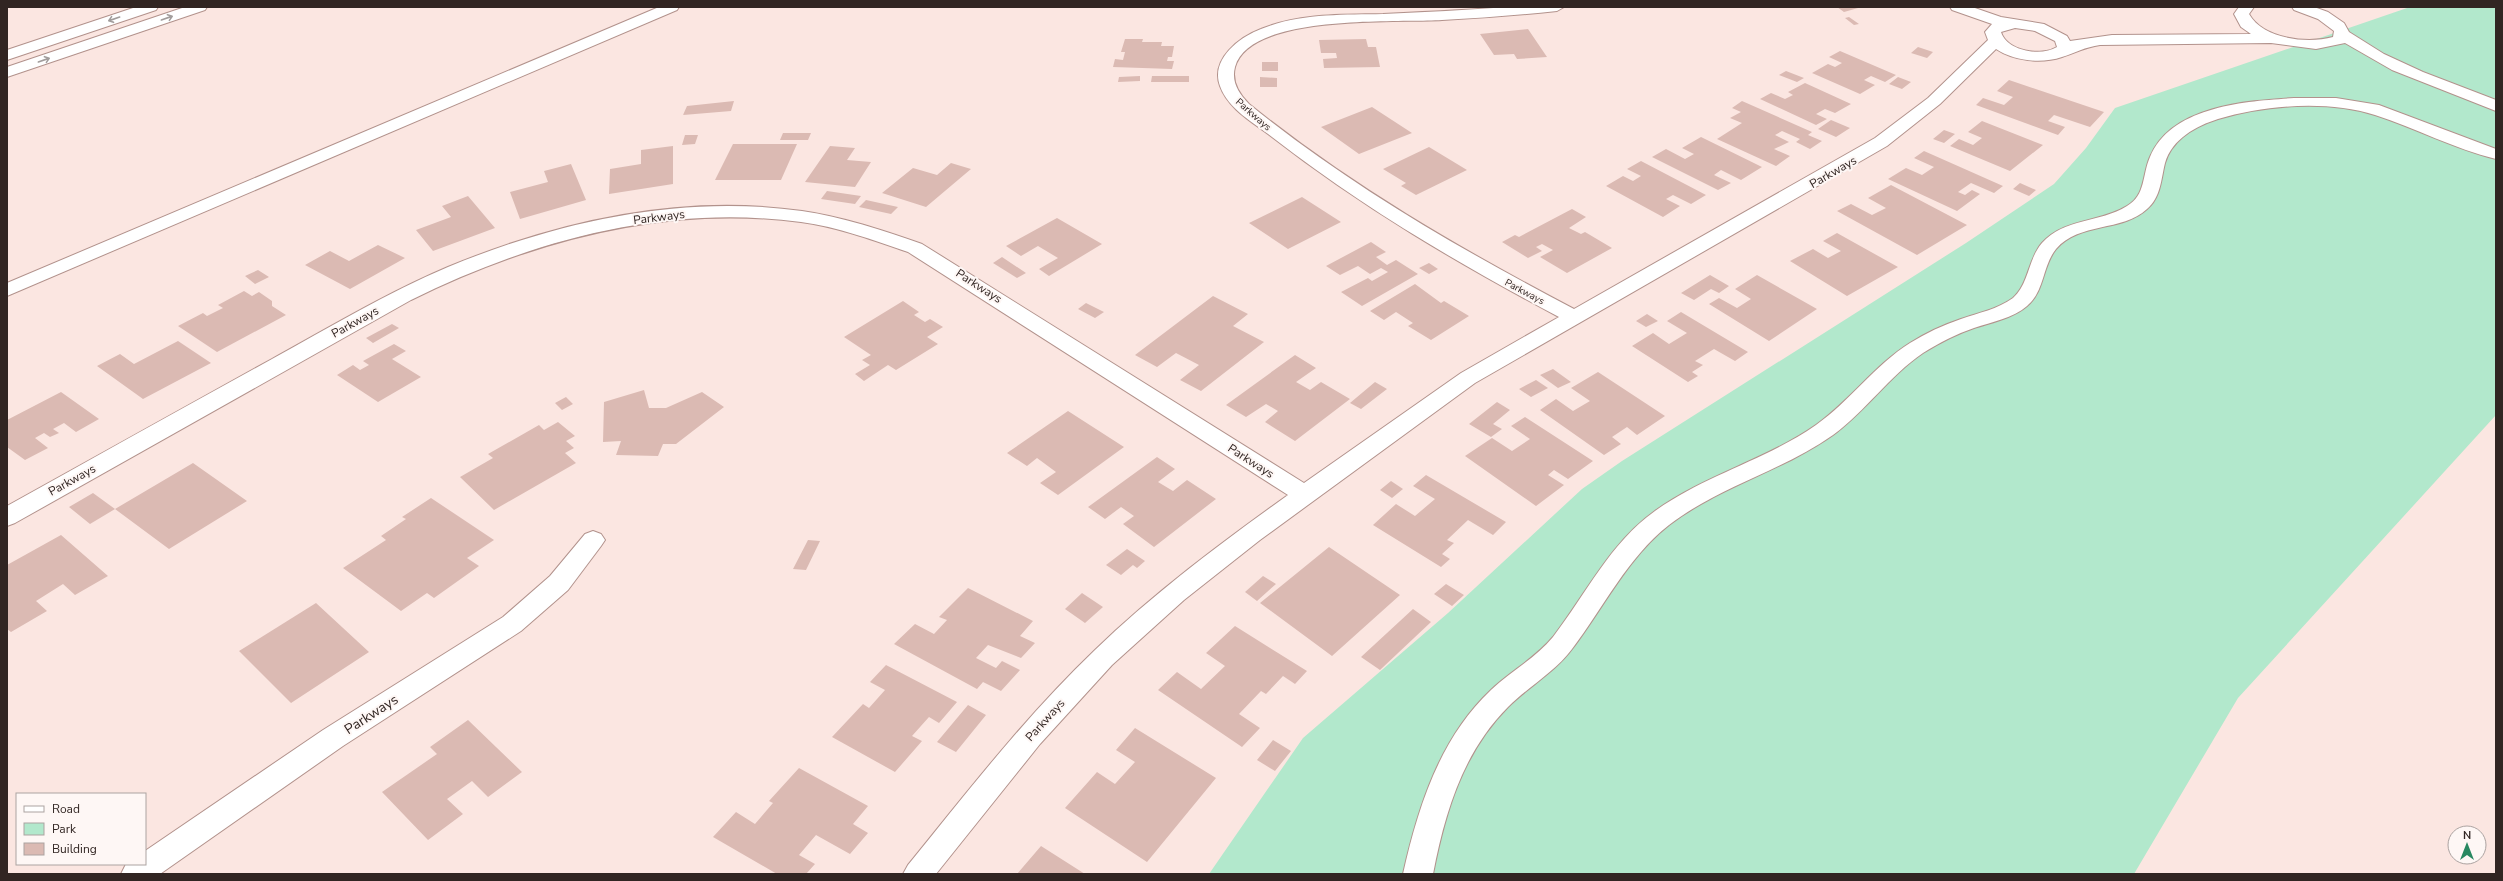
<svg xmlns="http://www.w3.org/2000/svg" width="2503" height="881" font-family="'Nunito Sans',sans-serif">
<rect width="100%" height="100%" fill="#fbe6e1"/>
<path fill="#b2e8cc" d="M2410,7H2496V415L2238,698L2134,874H1209L1303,738L1448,613L1582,489L1622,461L1966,243L2054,184L2086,148L2115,108Z"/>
<path fill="#dbbab3" d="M1837,7H1856L1858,8L1844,12Z
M1849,17L1859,24L1854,25L1845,18Z
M1528,29L1547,57L1517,59L1514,54L1494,55L1480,34Z
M1125,39H1143L1142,42H1162L1161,46H1174L1172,57H1168L1167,61H1174L1172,69L1113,67L1115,59L1123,60L1125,52H1121Z
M1366,39L1368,47H1376L1380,67L1324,68L1323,59L1337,58L1336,53H1321L1319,40Z
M1918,47L1933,52L1927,58L1911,53Z
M1840,51L1896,75L1885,82L1871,76L1864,80L1875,85L1860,94L1812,73L1828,64L1835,67L1842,63L1829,57Z
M1262,62H1278V71H1262Z
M1786,71L1804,78L1797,82L1779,75Z
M1140,76V81L1118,82L1119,77Z
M1152,76H1189V82H1151Z
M1260,77L1277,78V87H1260Z
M1898,77L1911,82L1902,89L1889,84Z
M2009,80L2104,112L2090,127L2054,115L2048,121L2065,127L2058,135L1976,105L1983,98L2004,105L2013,97L1997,91Z
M1805,83L1851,104L1835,113L1825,109L1816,114L1827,119L1816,125L1760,99L1771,93L1785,99L1793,95L1788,92Z
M734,101L731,111L683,115L687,106Z
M1742,101L1812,132L1808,135L1822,141L1810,149L1796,142L1800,139L1782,131L1775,135L1789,142L1774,149L1790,156L1776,166L1717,139L1742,123L1730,118L1741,112L1732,108Z
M1372,107L1412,133L1359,154L1321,127Z
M1831,120L1850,128L1836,137L1818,129Z
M1982,121L2043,145L2010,171L1950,146L1959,139L1973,145L1982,138L1968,132Z
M1944,130L1955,134L1944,143L1933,139Z
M783,133H811L808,140H780Z
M685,135H698L695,144L682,145Z
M1701,137L1762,167L1741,180L1721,170L1714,175L1731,183L1718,190L1652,157L1666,149L1685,159L1694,154L1682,148Z
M733,144H797L781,180H715Z
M673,146V184L609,194L610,169L641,164V150Z
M830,146L855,148L847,160L871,162L855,187L805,182Z
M1429,147L1467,170L1416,195L1401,186L1406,183L1383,169Z
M1924,151L2003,186L1994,193L1971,183L1958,192L1965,195L1972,190L1980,194L1957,211L1888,179L1906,168L1922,175L1934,167L1914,158Z
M1641,161L1706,195L1691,204L1673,195L1666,199L1680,206L1663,217L1606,186L1623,176L1633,181L1641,176L1627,169Z
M951,163L971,169L926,207L882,193L913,168L937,175Z
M571,164L586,200L520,219L510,192L548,182L544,171Z
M2020,183L2036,190L2029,196L2013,189Z
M1891,185L1967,225L1917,255L1837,211L1851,204L1872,215L1886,208L1868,198Z
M827,191L861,196L855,204L821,199Z
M468,196L495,228L433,251L416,230L451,217L442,206Z
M1302,197L1341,222L1288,249L1249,223Z
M866,200L898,207L891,214L859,207Z
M1572,209L1586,217L1569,228L1581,234L1585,232L1612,248L1567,273L1540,257L1553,250L1542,244L1536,247L1542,251L1528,258L1502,242L1515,235L1519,237Z
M1057,218L1102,244L1049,276L1039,269L1058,258L1038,246L1021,256L1006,246Z
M1837,233L1898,267L1847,296L1790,261L1813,249L1828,258L1841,251L1823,241Z
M1371,242L1386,252L1376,257L1387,265L1396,260L1418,274L1362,306L1341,292L1368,278L1372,281L1388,272L1381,268L1370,274L1358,266L1340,275L1326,266Z
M378,245L405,258L350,289L305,265L330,251L349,261Z
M1002,257L1026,273L1017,278L993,263Z
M1429,263L1438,269L1429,274L1419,268Z
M258,270L269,277L255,284L245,276Z
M1710,275L1729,286L1719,293L1711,289L1694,300L1681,293Z
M1757,275L1817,309L1769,341L1709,304L1719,298L1737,308L1751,299L1735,289Z
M1415,284L1441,303L1444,301L1469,316L1431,340L1408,326L1413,323L1396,312L1384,320L1370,311Z
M244,291L252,296L259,292L272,301V306L286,315L217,352L178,326L203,313L207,316L223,308L218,305Z
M1213,296L1248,314L1233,326L1264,342L1201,391L1180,380L1199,365L1176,353L1157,367L1135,355Z
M903,301L919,312L914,315L925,322L930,319L943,327L927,337L938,344L896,370L888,365L864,381L855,374L870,365L862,360L871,355L844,337Z
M1086,303L1104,312L1095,318L1078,309Z
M1681,312L1748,352L1735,361L1714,349L1695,361L1703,365L1692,372L1698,376L1688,382L1632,346L1653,333L1669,344L1687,333L1667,321Z
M1647,314L1658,321L1646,327L1636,321Z
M392,324L399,328L373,343L366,338Z
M178,341L211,363L143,399L97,366L120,354L134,364Z
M394,344L406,351L392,359L421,377L378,402L337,375L353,365L360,370L369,365L363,361Z
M1295,355L1316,368L1296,382L1310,390L1321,382L1350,399L1295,441L1265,422L1278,411L1266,404L1246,417L1226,405Z
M1553,369L1571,382L1558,388L1540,375Z
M1598,372L1665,416L1637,435L1627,427L1612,437L1621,444L1604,455L1540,410L1556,399L1573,411L1590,401L1571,388Z
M1536,380L1548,388L1531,397L1519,389Z
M1375,382L1387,389L1361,409L1350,403Z
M644,390L649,408H666L702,392L724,407L676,444H663L658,456L616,455L621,441L603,442L604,402Z
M61,392L99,419L76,432L64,423L53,429L59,433L50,437L44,433L35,438L48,448L25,460L7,447V420Z
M566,397L573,404L562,410L555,403Z
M1497,402L1510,410L1493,424L1502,429L1491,437L1469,424Z
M1068,411L1124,447L1058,495L1040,483L1056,472L1037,458L1027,466L1007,453Z
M1525,417L1593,461L1568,479L1554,470L1548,475L1564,485L1536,506L1465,456L1492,438L1512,451L1530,439L1511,426Z
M558,422L575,436L566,441L574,448L565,453L576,463L494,510L460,477L493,458L488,454L539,425L544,430Z
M1157,457L1175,469L1158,482L1173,491L1187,480L1216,499L1154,547L1123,524L1134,516L1121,507L1105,519L1088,507Z
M193,463L247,501L169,549L115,509L90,524L69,507L93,493L115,509Z
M1426,475L1506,522L1493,535L1468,520L1447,540L1454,543L1442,554L1450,559L1441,567L1373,525L1396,504L1415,516L1435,499L1413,486Z
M1391,481L1403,489L1392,498L1380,490Z
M431,498L494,540L467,558L479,566L434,598L427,593L401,611L343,568L386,540L381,536L406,519L402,517Z
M61,535L108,576L75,595L63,584L36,601L47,611L11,632L7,629V565Z
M808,540L820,541L806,570L793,569Z
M1329,547L1400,595L1332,656L1260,603Z
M1127,549L1145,561L1137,568L1133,565L1121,575L1106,565Z
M1263,576L1276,584L1257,601L1245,592Z
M1446,584L1464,595L1452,606L1434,594Z
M968,588L1033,621L1020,636L1035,643L1021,658L988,645L976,658L996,668L1002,661L1020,670L1001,691L983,682L977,689L894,644L915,624L934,634L947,620L939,617Z
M1082,593L1103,607L1085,623L1065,609Z
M316,603L369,652L291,703L239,651Z
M1413,609L1431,622L1380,670L1361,657Z
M1235,626L1307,671L1295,684L1283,676L1266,694L1261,691L1239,714L1260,728L1242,747L1158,690L1177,672L1201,689L1225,666L1206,653Z
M886,665L957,702L939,723L929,717L912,736L922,741L895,772L832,737L863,704L869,708L885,690L870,682Z
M968,705L986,715L956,752L937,742Z
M468,720L522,772L488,797L472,781L447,799L463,814L428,840L382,792L437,754L430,747Z
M1135,728L1216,778L1147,862L1065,808L1097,772L1115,784L1135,762L1116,750Z
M1273,740L1291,751L1275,771L1257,760Z
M799,768L868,806L853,824L868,833L850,854L816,835L799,855L815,864L806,874H777L713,837L736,812L755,824L773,803L769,801Z
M1041,846L1085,874H1017Z"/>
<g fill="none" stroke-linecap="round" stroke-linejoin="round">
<g stroke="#b2928c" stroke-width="2">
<path id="street" d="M659,7H679L677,10L7,296V283Z
M1509,7H1564L1557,11C1519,15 1480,18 1442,20C1398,23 1250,13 1235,67C1231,82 1239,94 1249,104C1349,185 1460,249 1574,309L1875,138L1928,98L1988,40L1985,32L1992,24L1952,10L1950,7H1972L2001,17L2044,24L2067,36L2070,41L2112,35L2251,34L2241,27L2234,14L2239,7H2254L2249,14C2263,39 2307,44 2333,37L2334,31L2318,19L2294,10L2292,7H2314L2328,12L2344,23L2349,32L2384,54L2423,72L2496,100V111L2392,70L2345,43L2316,49L2271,43L2100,45C2085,47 2075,53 2062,57C2041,64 2014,61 1996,49L1940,104L1887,146L1475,383L1260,540L1184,600L1112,665L1040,744L936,874H903L908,865C968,791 1026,716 1095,650C1154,593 1221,543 1288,495L908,252C873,240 838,227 801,222C664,204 533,240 411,300L15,523L7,526V506C95,457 183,408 272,359C330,327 387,293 448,267C559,221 682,194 802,211C843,217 882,230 922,244L1304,483L1461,373L1559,317C1459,264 1362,207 1272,137C1254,123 1228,109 1220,86C1210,59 1240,37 1261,29C1300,13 1342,15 1383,14C1425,12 1467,10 1509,7ZM2015,28L2035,31L2055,41L2057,47C2041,57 2007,51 2001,32Z
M2294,98H2336L2379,105L2496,149V159C2454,149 2416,128 2375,115C2327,100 2266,105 2218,119C2196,126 2172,139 2165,163C2161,179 2161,197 2147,209C2122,232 2079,222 2056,249C2042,266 2045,291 2027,306C2013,318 1992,322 1974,328C1956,334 1939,343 1923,353C1889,376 1866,411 1833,435C1782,471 1718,487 1669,525C1627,558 1604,607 1572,649C1555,672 1529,686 1508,707C1463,752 1445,812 1433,874H1403C1418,807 1440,738 1491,690C1511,671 1536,658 1553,637C1586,594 1610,543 1655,511C1705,475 1766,460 1816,425C1850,401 1875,365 1910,343C1926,333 1943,325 1961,319C1978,313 1998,309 2013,298C2029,284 2028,259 2042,243C2064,218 2100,223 2127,206C2146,195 2142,175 2150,157C2171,106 2246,101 2294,98Z
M593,531L601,534L605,540L601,546L568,590L521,631L343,746L160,874H121L126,864H145V851L323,730L503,617L550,576L585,534Z"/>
</g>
<g stroke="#b2928c" stroke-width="2">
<path id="secondary" d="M136,7H158L156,10L7,60V50Z
M185,7H207L205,10L7,77V67Z"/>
</g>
<use href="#street" fill="#fff" fill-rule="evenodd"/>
<use href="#secondary" fill="#fff" fill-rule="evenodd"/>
</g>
<defs><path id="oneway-shaft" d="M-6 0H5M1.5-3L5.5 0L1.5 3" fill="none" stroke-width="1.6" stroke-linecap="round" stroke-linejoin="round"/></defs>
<g stroke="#a29d9c">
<use href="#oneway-shaft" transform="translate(167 18) rotate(-19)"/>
<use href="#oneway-shaft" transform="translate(114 19) rotate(161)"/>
<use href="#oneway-shaft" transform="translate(44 60) rotate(-19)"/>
</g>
<g text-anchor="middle" stroke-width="4" stroke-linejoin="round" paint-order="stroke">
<g font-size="10" fill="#312522" stroke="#fef7f5">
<text transform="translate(1254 114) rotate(41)" y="4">Parkways</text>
<text transform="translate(1525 291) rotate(28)" y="4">Parkways</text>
</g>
<g font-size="12" fill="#312522" stroke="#fef7f5">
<text transform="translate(1833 172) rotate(-30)" y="4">Parkways</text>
<text transform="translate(659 217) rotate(-7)" y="4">Parkways</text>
<text transform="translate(979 286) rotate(33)" y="4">Parkways</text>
<text transform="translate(355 322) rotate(-29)" y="4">Parkways</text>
<text transform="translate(1251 461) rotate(33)" y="4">Parkways</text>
<text transform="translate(72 480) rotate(-29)" y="4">Parkways</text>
<text transform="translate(1045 720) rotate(-48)" y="4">Parkways</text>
</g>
<g font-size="14" fill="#312522" stroke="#fef7f5">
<text transform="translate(371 714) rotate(-33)" y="5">Parkways</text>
</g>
</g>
<rect width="2503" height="881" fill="none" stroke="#312522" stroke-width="16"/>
<rect x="16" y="793" width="130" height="72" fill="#fef7f5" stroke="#aca3a1"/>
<rect x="24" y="806" width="20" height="6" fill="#ffffff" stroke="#aca3a1"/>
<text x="52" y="813" font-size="12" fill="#312522">Road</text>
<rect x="24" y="823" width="20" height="12" fill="#b2e8cc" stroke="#aca3a1"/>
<text x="52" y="833" font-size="12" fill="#312522">Park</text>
<rect x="24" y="843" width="20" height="12" fill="#dbbab3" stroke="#aca3a1"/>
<text x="52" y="853" font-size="12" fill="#312522">Building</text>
<g transform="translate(2467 845)"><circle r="19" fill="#fef7f5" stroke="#aca3a1"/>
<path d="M0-3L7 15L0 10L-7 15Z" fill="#288861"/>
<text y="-6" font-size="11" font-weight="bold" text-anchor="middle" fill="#312522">N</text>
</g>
</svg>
